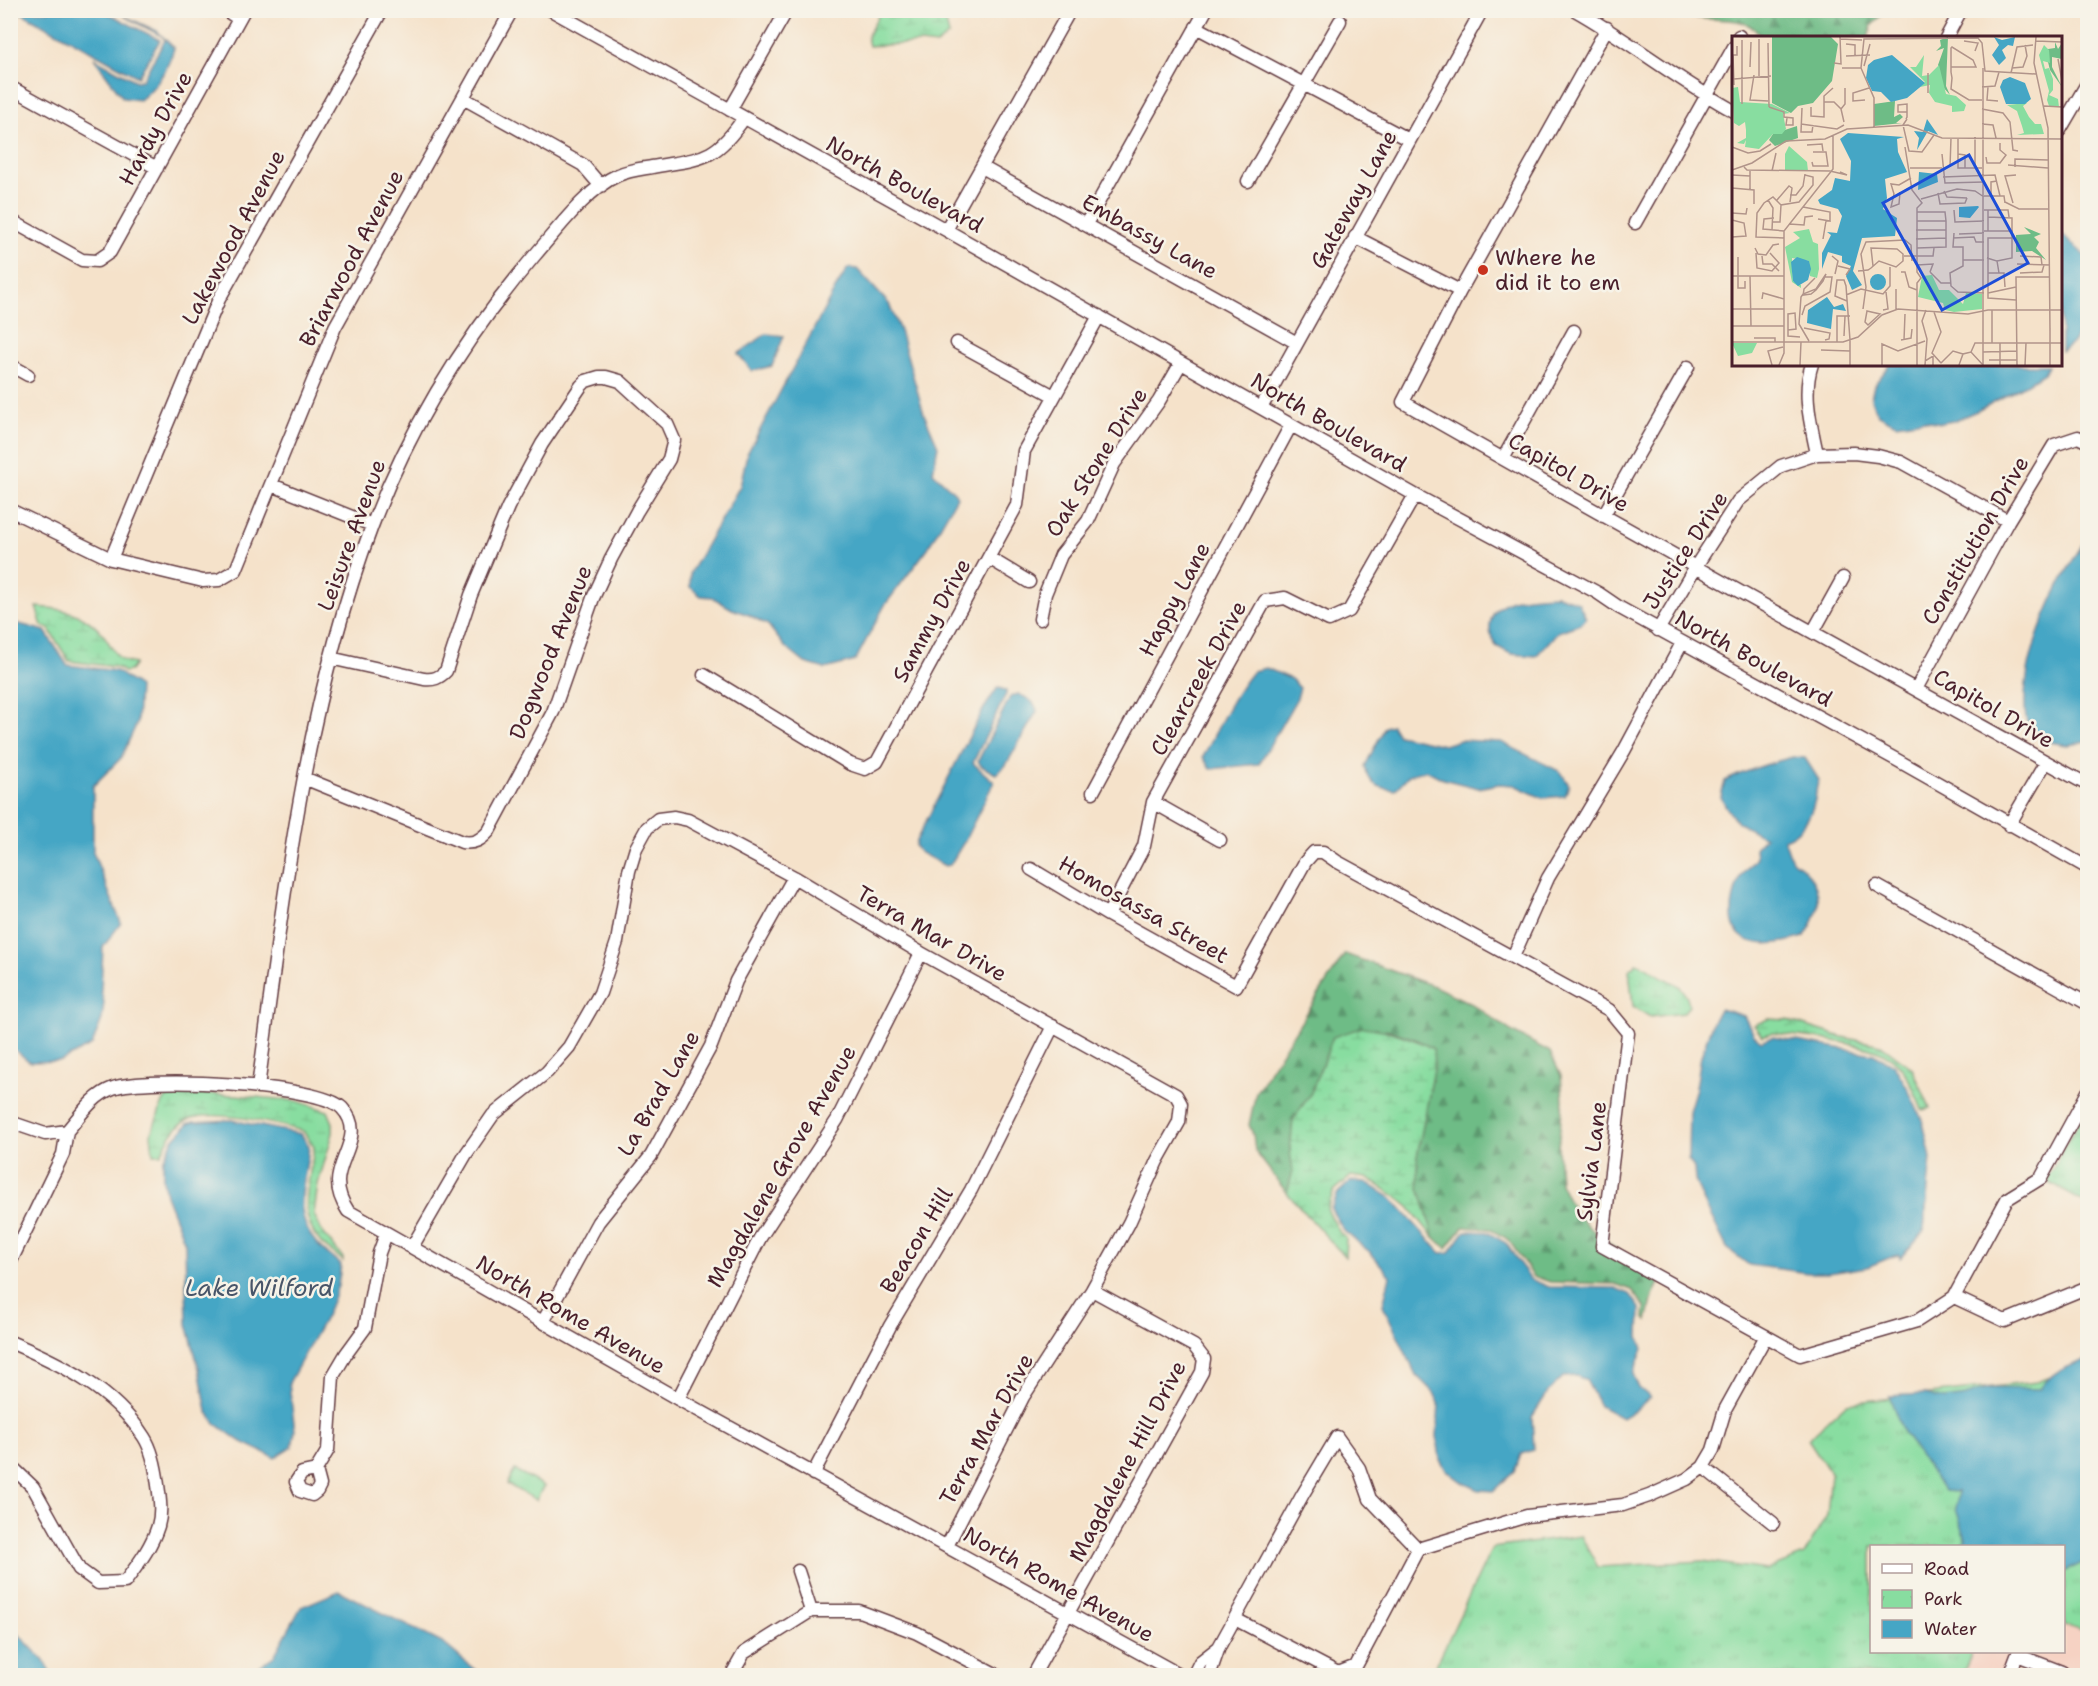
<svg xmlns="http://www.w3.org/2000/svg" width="2098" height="1686" font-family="'Shantell Sans',sans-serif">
<defs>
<pattern id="forest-firs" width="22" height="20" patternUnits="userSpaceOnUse" patternTransform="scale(1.5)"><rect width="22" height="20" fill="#6ebc86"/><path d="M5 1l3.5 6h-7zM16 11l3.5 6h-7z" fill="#5c986e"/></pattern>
<pattern id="wetland-marsh" width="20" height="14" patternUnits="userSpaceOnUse" patternTransform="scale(1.5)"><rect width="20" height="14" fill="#88dda0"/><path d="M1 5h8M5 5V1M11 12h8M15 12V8" fill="none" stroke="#77bd8a"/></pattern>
<pattern id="park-tufts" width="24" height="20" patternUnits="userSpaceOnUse" patternTransform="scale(1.5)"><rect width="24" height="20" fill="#88dda0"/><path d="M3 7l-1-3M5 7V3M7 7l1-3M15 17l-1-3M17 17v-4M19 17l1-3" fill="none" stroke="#77bd8a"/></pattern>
</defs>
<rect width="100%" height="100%" fill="#f7f3e8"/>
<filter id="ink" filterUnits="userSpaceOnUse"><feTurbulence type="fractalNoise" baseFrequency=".0167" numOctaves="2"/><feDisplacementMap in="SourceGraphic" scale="12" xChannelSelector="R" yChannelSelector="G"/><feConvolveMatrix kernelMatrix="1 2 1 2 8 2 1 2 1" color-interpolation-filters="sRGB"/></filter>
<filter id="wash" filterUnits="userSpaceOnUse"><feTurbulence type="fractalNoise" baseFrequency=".008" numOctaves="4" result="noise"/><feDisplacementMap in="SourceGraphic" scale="24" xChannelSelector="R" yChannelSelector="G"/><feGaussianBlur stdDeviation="1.35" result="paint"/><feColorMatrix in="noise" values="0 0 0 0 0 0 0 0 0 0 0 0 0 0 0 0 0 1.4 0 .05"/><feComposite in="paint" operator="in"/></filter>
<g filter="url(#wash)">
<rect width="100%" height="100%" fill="#f5e2ca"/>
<path fill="#f6d2c3" d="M2064,1594L2087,1602V1671L2083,1675H2066L2023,1652H2064Z
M1958,1652H2014L2003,1676L1959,1675Z"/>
<path fill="url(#forest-firs)" stroke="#5c6e58" stroke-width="1.5" d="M1684,11H1885L1872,25L1868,38L1761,37C1746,8 1697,28 1684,11Z
M1345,954L1434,986L1472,1004L1511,1031L1550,1052L1561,1076L1563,1101L1558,1147L1560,1183L1573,1210L1589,1227L1659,1283L1653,1296L1647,1321L1644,1317L1645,1307L1632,1290L1615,1284L1550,1282L1533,1276L1508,1239L1489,1229L1463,1227L1447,1248L1434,1238L1419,1188L1418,1174L1417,1156L1434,1069L1433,1049L1415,1039L1388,1030L1333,1037L1311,1093L1293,1120L1290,1152L1293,1171L1287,1193L1255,1151L1253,1134L1249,1125L1256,1092Z"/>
<path fill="url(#wetland-marsh)" stroke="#697e66" stroke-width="1.5" d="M881,10L939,11L944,15L949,35L936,45L921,43L869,46L867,37Z
M36,607C59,608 83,612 100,631C114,645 111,660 135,664L130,671L124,672L116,667L69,661L49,629L42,626Z
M1636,963C1644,965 1646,967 1653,971C1670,984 1685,981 1689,1006L1683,1013L1650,1017L1633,1006L1629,970Z
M1768,1019L1787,1020L1842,1037L1881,1045L1912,1068L1930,1108L1922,1110C1916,1095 1909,1076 1898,1064C1881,1043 1800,1036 1772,1033L1762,1036L1754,1025Z
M1363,1027C1389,1030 1410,1036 1433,1049L1434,1069L1417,1156L1419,1188L1434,1238L1409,1207L1394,1195L1367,1178L1351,1176L1334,1191L1327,1209L1340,1233L1346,1238L1345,1257L1287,1193L1293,1171L1290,1152L1293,1120L1311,1093L1333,1037Z
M169,1093L236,1095L297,1101L328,1111L333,1123V1133L318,1184L314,1214L321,1230L343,1258V1261C336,1254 328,1250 321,1243C295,1215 311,1179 314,1147L303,1131C276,1124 210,1107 186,1121C173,1128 167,1141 161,1154H153L151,1134L163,1102Z"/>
<path fill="url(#park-tufts)" stroke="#697e66" stroke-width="1.5" d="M2087,1107V1204L2046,1181Z
M2087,1364V1633L2064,1625V1546H1872V1652H1972L1962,1675L1431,1676L1492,1548L1581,1536L1598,1567L1703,1561L1767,1570L1804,1555L1827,1515L1831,1474L1808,1439L1847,1403L2037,1382Z"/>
<path fill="#88dda0" stroke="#697e66" stroke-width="1.5" d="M515,1470L544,1486L536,1500L507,1484Z"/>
<path fill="#45a6c5" stroke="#486278" stroke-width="1.5" d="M18,11H104L160,40L138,77Z
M124,16L157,31L174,48C168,69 156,87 140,100L123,98L94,58L136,81L142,80L165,40L162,36Z
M2062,235L2087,257L2088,321C2073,334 2081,341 2061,351L2060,236Z
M848,268L857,269L889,304L900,331L924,414L938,446L933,472L955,493L957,497L928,548L885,605L855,661L825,669L805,663L785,647L768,625L749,615L732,609L712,597L701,596L690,587V573L740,486L747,454L835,289Z
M766,334L784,336L772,366L752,371L738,354Z
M1890,365V364L2048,365L2044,373L2023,386L1979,410L1953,421L1941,423L1924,420L1896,424L1878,415L1871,399L1874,385Z
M2087,537V742L2067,745L2044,741C2039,736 2031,730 2028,724C2025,719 2025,711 2025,706C2023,651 2058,582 2087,537Z
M1557,595L1578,602L1586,618L1580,624L1558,632L1536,656L1511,654L1496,646C1493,640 1489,633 1490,627C1491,595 1533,596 1557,595Z
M12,622L45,631L67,665L116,671L139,687L137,723L121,758L93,786V852L121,923L103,947L101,991L104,1002L102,1019L92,1045L61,1061L30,1062L11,1047Z
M1266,668L1291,679L1300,688L1297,698L1259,764L1210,769L1203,757C1218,728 1232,696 1253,671Z
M998,687L1006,691V694L973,763L994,782L964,842L950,865L945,866L919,852L915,846L916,841L983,710Z
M1018,694C1027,698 1035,701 1037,711L1006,765L996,774L981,766L978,761L1010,697Z
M1392,725L1398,735L1444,745L1460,740L1501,742L1561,772L1569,785L1565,796L1542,798L1514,785L1499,784L1478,788L1443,779L1426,770L1409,775L1395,790C1376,787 1370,786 1365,766L1385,727Z
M1793,757L1805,758L1819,780C1815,788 1817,795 1814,803C1810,819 1800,833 1784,839C1787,845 1789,856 1793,861C1795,863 1798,864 1801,866C1825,889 1822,912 1804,937C1752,953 1716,942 1739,880C1742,872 1751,865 1756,858L1755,848L1765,837C1740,824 1734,824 1721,797L1725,781C1747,770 1769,763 1793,757Z
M1720,1009L1744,1016L1754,1035L1761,1041L1772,1037L1873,1054L1894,1065L1907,1087L1923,1122L1931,1158L1924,1229L1922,1234L1900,1258L1899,1255L1894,1256L1867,1267L1829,1273H1809L1749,1265L1727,1248L1702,1198L1695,1180L1694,1168L1688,1159L1689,1111L1696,1088L1701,1056L1712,1024Z
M231,1120L301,1134L309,1146C306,1182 290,1212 317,1244C324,1252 334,1258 341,1265L338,1286L326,1316L289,1383L295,1431L292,1447L275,1458L238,1440L215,1423L207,1411L199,1369L187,1324L185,1243L166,1195L163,1180V1161L173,1140L188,1124L194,1122Z
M1351,1181L1366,1182L1391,1198L1441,1253L1450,1252L1465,1231L1487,1232L1506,1243L1530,1279L1549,1287L1615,1288L1630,1294L1640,1308L1639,1337L1643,1349L1633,1374L1639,1388L1650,1397L1637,1409L1622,1418L1600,1406L1586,1380L1577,1376L1563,1377L1548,1392L1532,1417L1534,1450L1521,1454L1515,1471L1493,1491L1479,1490L1462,1482L1446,1470L1440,1460L1437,1436L1439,1403L1434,1393L1416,1375L1383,1305L1390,1276L1371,1253L1344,1231L1331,1209L1338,1193Z
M2087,1359V1564L2082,1563L2064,1572V1546H1962L1966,1539L1956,1509L1958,1492L1944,1491L1903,1432L1889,1396L1925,1394L1944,1399L1966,1396L1988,1388L2040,1389C2056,1368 2064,1369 2087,1359Z
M339,1591L444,1644L481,1675H246L274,1656L301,1607Z
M10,1625L44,1661L52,1675H11Z"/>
</g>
<g filter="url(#ink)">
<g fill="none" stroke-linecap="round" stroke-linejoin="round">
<g stroke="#643c43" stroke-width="15">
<path id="minor" d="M225,10L239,19
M551,10L946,230L1415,495L1598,593L1620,608L1897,760L2088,868
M1575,10C1630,41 1679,81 1734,111
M1196,27L1409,140
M1607,28L1460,291L1403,402C1630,532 1859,658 2088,785
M1738,38L1739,36
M1946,38L1961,10
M10,87L157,168
M463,98L583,165L601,186
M730,110L787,10
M2060,130L2088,82
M982,167L1297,343
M1248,181L1340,21
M10,220L82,260L97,261L110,252L244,10
M1635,223L1734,47
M1086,224L1206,10
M946,230L1070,10
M1355,237L1460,291
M957,343L1054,396
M1812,364C1802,394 1811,424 1817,454
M10,365L28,375
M1261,408L1482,10
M1503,459L1574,331
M272,485L372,525
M10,510L111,559L203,581L219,580L236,570L335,327L512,10
M1603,516L1688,367
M989,558L1029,582
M111,559L219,299L382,10
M1040,619L1045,594L1061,555L1088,521L1114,464L1159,401L1181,363
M1658,630L1696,566L1738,501L1781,466L1817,454L1854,453L1878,456L1901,462L2008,521
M1813,632L1843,578
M704,675L850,764L865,769L877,762L1017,505L1024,451L1099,316
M1916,689L2008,521L2054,445L2078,437L2088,442
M304,778L462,842C474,844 481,840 489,831L553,712L593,598L611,559L637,511L669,459L674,440L667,424L620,381L606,377H599L586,381L581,386L542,444L508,507L471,595L446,671C439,678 434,680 424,679L330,658
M1093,792L1291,425
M1153,802L1220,840
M2009,825L2046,762
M1031,869L1108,915L1236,986L1305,862L1314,852H1323L1336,861L1609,1010L1628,1033L1602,1246L1800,1355L1917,1321L1954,1297L2007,1199L2041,1178L2088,1092
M1877,886L2088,1004
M1108,915L1144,846L1153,802L1265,601L1285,598L1329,620L1349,611L1415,495
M1513,957L1548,878L1624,751L1682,643
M258,1087C284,898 304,706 372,526C409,428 467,335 535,255C557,230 588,188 618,175C629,170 640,169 652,167C701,158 714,162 744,118
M10,1122L45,1134L67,1131C81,1115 92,1096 113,1088C146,1076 319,1084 342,1108C366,1133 338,1157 338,1182C338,1193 342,1202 348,1211L678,1399L1182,1676
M412,1247L466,1154L493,1115L547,1072L569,1047L600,993L617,942L629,871L636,848L647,828L658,819L674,817L688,820L794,877L921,953L1176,1095L1181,1104L1179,1122L1157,1161L1129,1223L1092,1290L1023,1397L947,1546
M10,1263L63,1154L67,1131
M1954,1297L2005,1321L2088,1287
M543,1322L598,1222L651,1156L711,1046L736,981L794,877
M10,1342C60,1363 113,1389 144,1437C153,1451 156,1469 158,1485C160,1499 162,1513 158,1526C151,1548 138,1564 125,1582L98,1583L79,1569L33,1487L10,1465
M678,1399L760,1238L837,1120L921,953
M1703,1467L1773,1523
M316,1470L320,1485L317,1491L312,1495L300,1491L296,1482L302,1473L316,1470L328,1450L333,1376L346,1354L365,1328L379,1253L386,1234
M813,1474L890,1326L971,1190L1053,1026
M1418,1549L1527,1516L1623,1505L1649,1496L1687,1479L1703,1467L1713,1450L1725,1410L1766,1336
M798,1571L811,1611
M1235,1619L1338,1673L1356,1666L1418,1549
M731,1676L744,1653L811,1611H859L917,1633L999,1676
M1033,1676L1202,1372L1204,1359L1194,1346L1092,1290
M1193,1676L1200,1662L1218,1648
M1209,1676L1219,1647L1303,1494L1337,1437L1359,1468L1370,1499L1418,1549
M2009,1676L2017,1655L2062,1672L2058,1676"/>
</g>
<use href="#minor" stroke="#fff" stroke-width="12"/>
</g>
</g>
<circle fill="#c8321e" stroke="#f7f3e8" stroke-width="2" cx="1483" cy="270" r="6"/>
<g text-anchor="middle" stroke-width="5" stroke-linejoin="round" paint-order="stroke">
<g font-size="22" fill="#4a1f2b" stroke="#f7f3e8">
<text transform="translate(155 128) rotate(-61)" y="8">Hardy Drive</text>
<text transform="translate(905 184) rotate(29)" y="8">North Boulevard</text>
<text transform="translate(1353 199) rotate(-61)" y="8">Gateway Lane</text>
<text transform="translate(1150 236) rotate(29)" y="8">Embassy Lane</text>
<text transform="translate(233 237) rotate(-62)" y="8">Lakewood Avenue</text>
<text transform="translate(351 258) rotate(-62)" y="8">Briarwood Avenue</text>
<text transform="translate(1329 422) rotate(30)" y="8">North Boulevard</text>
<text transform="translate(1096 462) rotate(-58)" y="8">Oak Stone Drive</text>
<text transform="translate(1569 472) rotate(30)" y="8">Capitol Drive</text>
<text transform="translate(351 535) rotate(-70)" y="8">Leisure Avenue</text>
<text transform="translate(1975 540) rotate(-60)" y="8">Constitution Drive</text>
<text transform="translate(1685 550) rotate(-57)" y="8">Justice Drive</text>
<text transform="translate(1174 599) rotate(-62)" y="8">Happy Lane</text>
<text transform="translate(931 620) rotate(-61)" y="8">Sammy Drive</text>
<text transform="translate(550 652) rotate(-68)" y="8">Dogwood Avenue</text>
<text transform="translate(1754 658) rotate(29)" y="8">North Boulevard</text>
<text transform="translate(1198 678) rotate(-61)" y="8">Clearcreek Drive</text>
<text transform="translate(1994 708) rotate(30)" y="8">Capitol Drive</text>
<text transform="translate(1144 909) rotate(30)" y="8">Homosassa Street</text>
<text transform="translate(932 933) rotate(30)" y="8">Terra Mar Drive</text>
<text transform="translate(658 1093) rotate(-60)" y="8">La Brad Lane</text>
<text transform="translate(1591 1161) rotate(-83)" y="8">Sylvia Lane</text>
<text transform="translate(781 1166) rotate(-60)" y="8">Magdalene Grove Avenue</text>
<text transform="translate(916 1240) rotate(-59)" y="8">Beacon Hill</text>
<text transform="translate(571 1314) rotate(30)" y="8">North Rome Avenue</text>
<text transform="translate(986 1429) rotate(-61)" y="8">Terra Mar Drive</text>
<text transform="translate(1127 1461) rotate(-62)" y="8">Magdalene Hill Drive</text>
<text transform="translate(1059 1584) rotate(29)" y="8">North Rome Avenue</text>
</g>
<g font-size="22" fill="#4a1f2b" stroke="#f7f3e8" text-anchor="start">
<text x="1495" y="265">Where he<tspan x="1495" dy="25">did it to em</tspan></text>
</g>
<g font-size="24" font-style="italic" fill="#485569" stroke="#f7f3e8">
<text x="259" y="1296">Lake Wilford</text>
</g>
</g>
<g transform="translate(1732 36)">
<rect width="330" height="330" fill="#f5e2ca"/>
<path d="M40,1H99L106,8L100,45L81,67L66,70L59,77L40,67ZM216,1L214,50L218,59L211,51L206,29L212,12L204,15L209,10L208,4ZM323,6L326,13L330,7V23L320,21V31L330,51L318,34L315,22L316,13L323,12ZM163,65L162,81L168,78L171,81L164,87H170L142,90V68ZM65,90L66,102L43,110L37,104L41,98ZM292,191L309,198L302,201L307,206L304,212L314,224L300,215L284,216V199L299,198Z" fill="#6ebc86"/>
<path d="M312,9L317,14L318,27L311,25L313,33L317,32L321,43V54L317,59L326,63L327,71L317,70L315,64L317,55L307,19ZM192,19L190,40L197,39L207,29L214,58L224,60L234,69L232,75L220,76V70L203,66L197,57L198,49L188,51L193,46L178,31H184ZM6,51L8,66L40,68L58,77L51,78L54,93L50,98H41L27,113L13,111L14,104L12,108L5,107L14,102V94L13,86L7,90L2,87L0,52ZM295,67L291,70L297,81L303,88H309L312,98L285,99L292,97L290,90L285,75L275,69ZM57,110L75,126L76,135L53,134V118ZM77,193L81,206L86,208L87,233L85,242L78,240L77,225L60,222L61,245L69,249V252L60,246L53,211L68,202L61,196ZM0,307H25L20,317L6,320Z" fill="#88dda0"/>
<path d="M200,239L207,254H217L231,268L234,257L250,258V273L222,276L213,274L211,267L186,261L190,240Z" fill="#88dda0"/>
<path d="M262,1L270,4L283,1L281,10L276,9L270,14L274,22L267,29L260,19L267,9ZM160,19L193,47L175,62L159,66L149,56L140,55L134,42L136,29L142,24ZM278,41L293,47L299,63L293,68H274L268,51L271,44ZM195,83L206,99L196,95L185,114L187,102L182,95L191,96ZM116,97L172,101L165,103L166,116L175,136L153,143L155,162L151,173L165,182L163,200L130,202L121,235L130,249L120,254L114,240L119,230L110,226V220L96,216L90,233V217L99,199L95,196L105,197L110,180L106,173L88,168L86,164L100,154L103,142L118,145L119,125L108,103ZM187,136L205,138L206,146L186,154ZM227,171L246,170L247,171L238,182L227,181ZM65,221L77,225L79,233L76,244L66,250L61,245L59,226ZM138 246a8 8 0 1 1 16 0a8 8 0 1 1-16 0ZM95,261L102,271L111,268L114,275L101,273L99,293L75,287L76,274Z" fill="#45a6c5"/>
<path fill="none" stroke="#b1948a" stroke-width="1.5" d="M304,1L302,27L316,92L318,295M27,3V40M108,3L130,4M10,4V68M232,5L246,7L243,15M304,5L330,6M36,7L37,71M114,8L123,9V19M114,20L138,19M326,23L330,45M102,27L109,28L108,1M132,30L138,8M18,31L19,6M219,31H244L241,24L220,11L219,12V36L220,42L219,53L237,64H250M110,32H129M251,32V329M280,32L291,31L295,20L293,9M196,37V57M279,37L285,11L301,9M22,39L18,64L36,65M2,43L39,40M2,49L1,19H5V10M250,51L263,50L267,36M256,51L255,64L266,65M133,64L121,65V57L137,52M92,66H102L109,73L112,86M312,70L330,71M37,71L52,76V81L61,82V89H54L55,82M79,71V80L92,81V60L101,52M70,72L69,96H80L81,89M109,73L113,68V52M250,73L271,77L278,86L281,114L286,115M174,83L175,81V68L166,69V76H175M175,83L171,89L177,115L190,116L202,99M0,84V105M69,88L105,93L112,89M250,88L261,89L264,102M142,92V62L129,32L132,3L246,2L250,7L253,35L304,38M226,102V132H250M75,109L90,108L91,115M0,111L16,117L28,115L39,108M173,111L180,154L190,167L185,172V236L189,242L185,247V329M210,118L213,147L252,146M226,118L233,119V132M254,121L255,127H268L274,119L268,114V107M80,126L81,130H96L94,116H81M276,129L316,132M12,131L15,134L98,135L115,139L108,136M218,131L219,102M283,131V123L316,124M178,132H210M243,132V101M0,134L20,127L54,105L93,103L115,93L176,89L210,102L330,103M40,135L44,117M0,139L18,140M211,141L263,139L268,160M0,152L22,154V168M18,154V134M212,155L215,161L235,162M168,156L167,168L159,171L162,158L159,148L167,149L179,142M206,157L208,168L233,167L235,162M58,159H64L71,150L73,138M252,160H272L273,167M259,160V146L265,145M189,163L225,153L243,155L252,161M36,164L41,172L40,194M45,164L57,150L60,152L58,166M273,166L287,173H317M281,167L273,140L284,139M49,169L41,161L32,167L25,177L24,201L52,202M71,171L98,176V185L86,183M222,174L223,186L252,185M252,174H276L277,181M0,177L14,178L15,172M256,181L280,182V222L265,225M42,182L32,183L31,193L52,195M0,184L12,187L14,200L0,201M185,185H214M41,186H48L49,169L67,166L81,149V141L73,139M57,188L72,189L73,181L81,180M184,194H214M252,195H281M256,195V174M222,197L221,211H231V230L218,237L219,250L226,256L252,257M227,198L252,197M221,202L242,201L244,206H252M281,202H256V262L284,264M91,203L94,185M184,203L214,202M23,212L26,218L34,219L41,209L47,208M185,212L214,211V185L213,176H185M24,217L25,232L40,235L47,227L38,217M30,220L31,228H40L47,235M100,220L106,225L103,238M172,220H201L202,212M288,220L309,221L310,229M6,221V252H13V245M255,222L265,225L267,237M231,224H252M285,228L318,229M185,229L201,228L198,236M106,230L118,233L114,239M126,235L136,234L139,232L147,225L164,231L171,225V218L165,213L139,212L141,230M169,236H173L177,251L185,254M198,236L209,247H219M256,237H272L273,251M288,237L310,236L312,229M0,240H52M18,240L19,290M164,253V274M256,257L284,251M72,259L79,258L84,254L91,245L94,238L84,253L71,258L69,261L67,288L77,305M114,259L129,253L151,258L158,250V231M71,260L72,253L83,242M30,263L31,257L52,263M115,265L103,260L105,244H112L114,250L118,304M0,273H52M131,273L134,251L129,218L134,206L173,204L179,209L180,225M151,274L156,273L154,256M135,275L148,278L136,289L133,286ZM202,276L209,296L200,317L209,327M70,279L73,270L98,256L100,241H93M0,290H52M72,292L98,297L97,303L93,304M56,294L64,293L63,277L56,278V300L68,301M112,300L113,280M22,302H43V306M118,304V329M169,304L179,302L180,293M172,304L173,278M0,306H111L126,301L150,279L166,273L236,278L256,274H330M105,306V280H118M260,307V274M89,314L118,315M239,316L243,307H330M251,316L285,315M257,324H285M193,325L201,320V329M209,327L221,315L231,318M40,329L36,315L51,311M47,329L52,317V195L101,133V99M68,329L69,306M150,329V308L166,315L193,305M193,329L195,303L190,285L194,274M227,329L231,318L239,316L251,329M268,329V307M285,329L284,241H318M293,329L294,307M318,329V292"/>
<path fill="#1d4ed8" fill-opacity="0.15" stroke="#1d4ed8" stroke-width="3" d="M237,119L296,227L210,274L151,167Z"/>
<rect width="330" height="330" fill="none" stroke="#4a1f2b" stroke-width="3"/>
</g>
<rect width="2098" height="1686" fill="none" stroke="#f7f3e8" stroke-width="36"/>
<rect x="1870" y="1545" width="195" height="108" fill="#f7f3e8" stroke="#b29e9c" stroke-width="1.5"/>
<rect x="1882" y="1564" width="30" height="9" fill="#ffffff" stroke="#b29e9c" stroke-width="1.5"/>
<text x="1924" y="1575" font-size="18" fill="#4a1f2b">Road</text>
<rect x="1882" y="1590" width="30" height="18" fill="url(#park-tufts)" stroke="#b29e9c" stroke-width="1.5"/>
<text x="1924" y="1605" font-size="18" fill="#4a1f2b">Park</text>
<rect x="1882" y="1620" width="30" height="18" fill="#45a6c5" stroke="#b29e9c" stroke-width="1.5"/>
<text x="1924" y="1635" font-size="18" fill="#4a1f2b">Water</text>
</svg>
